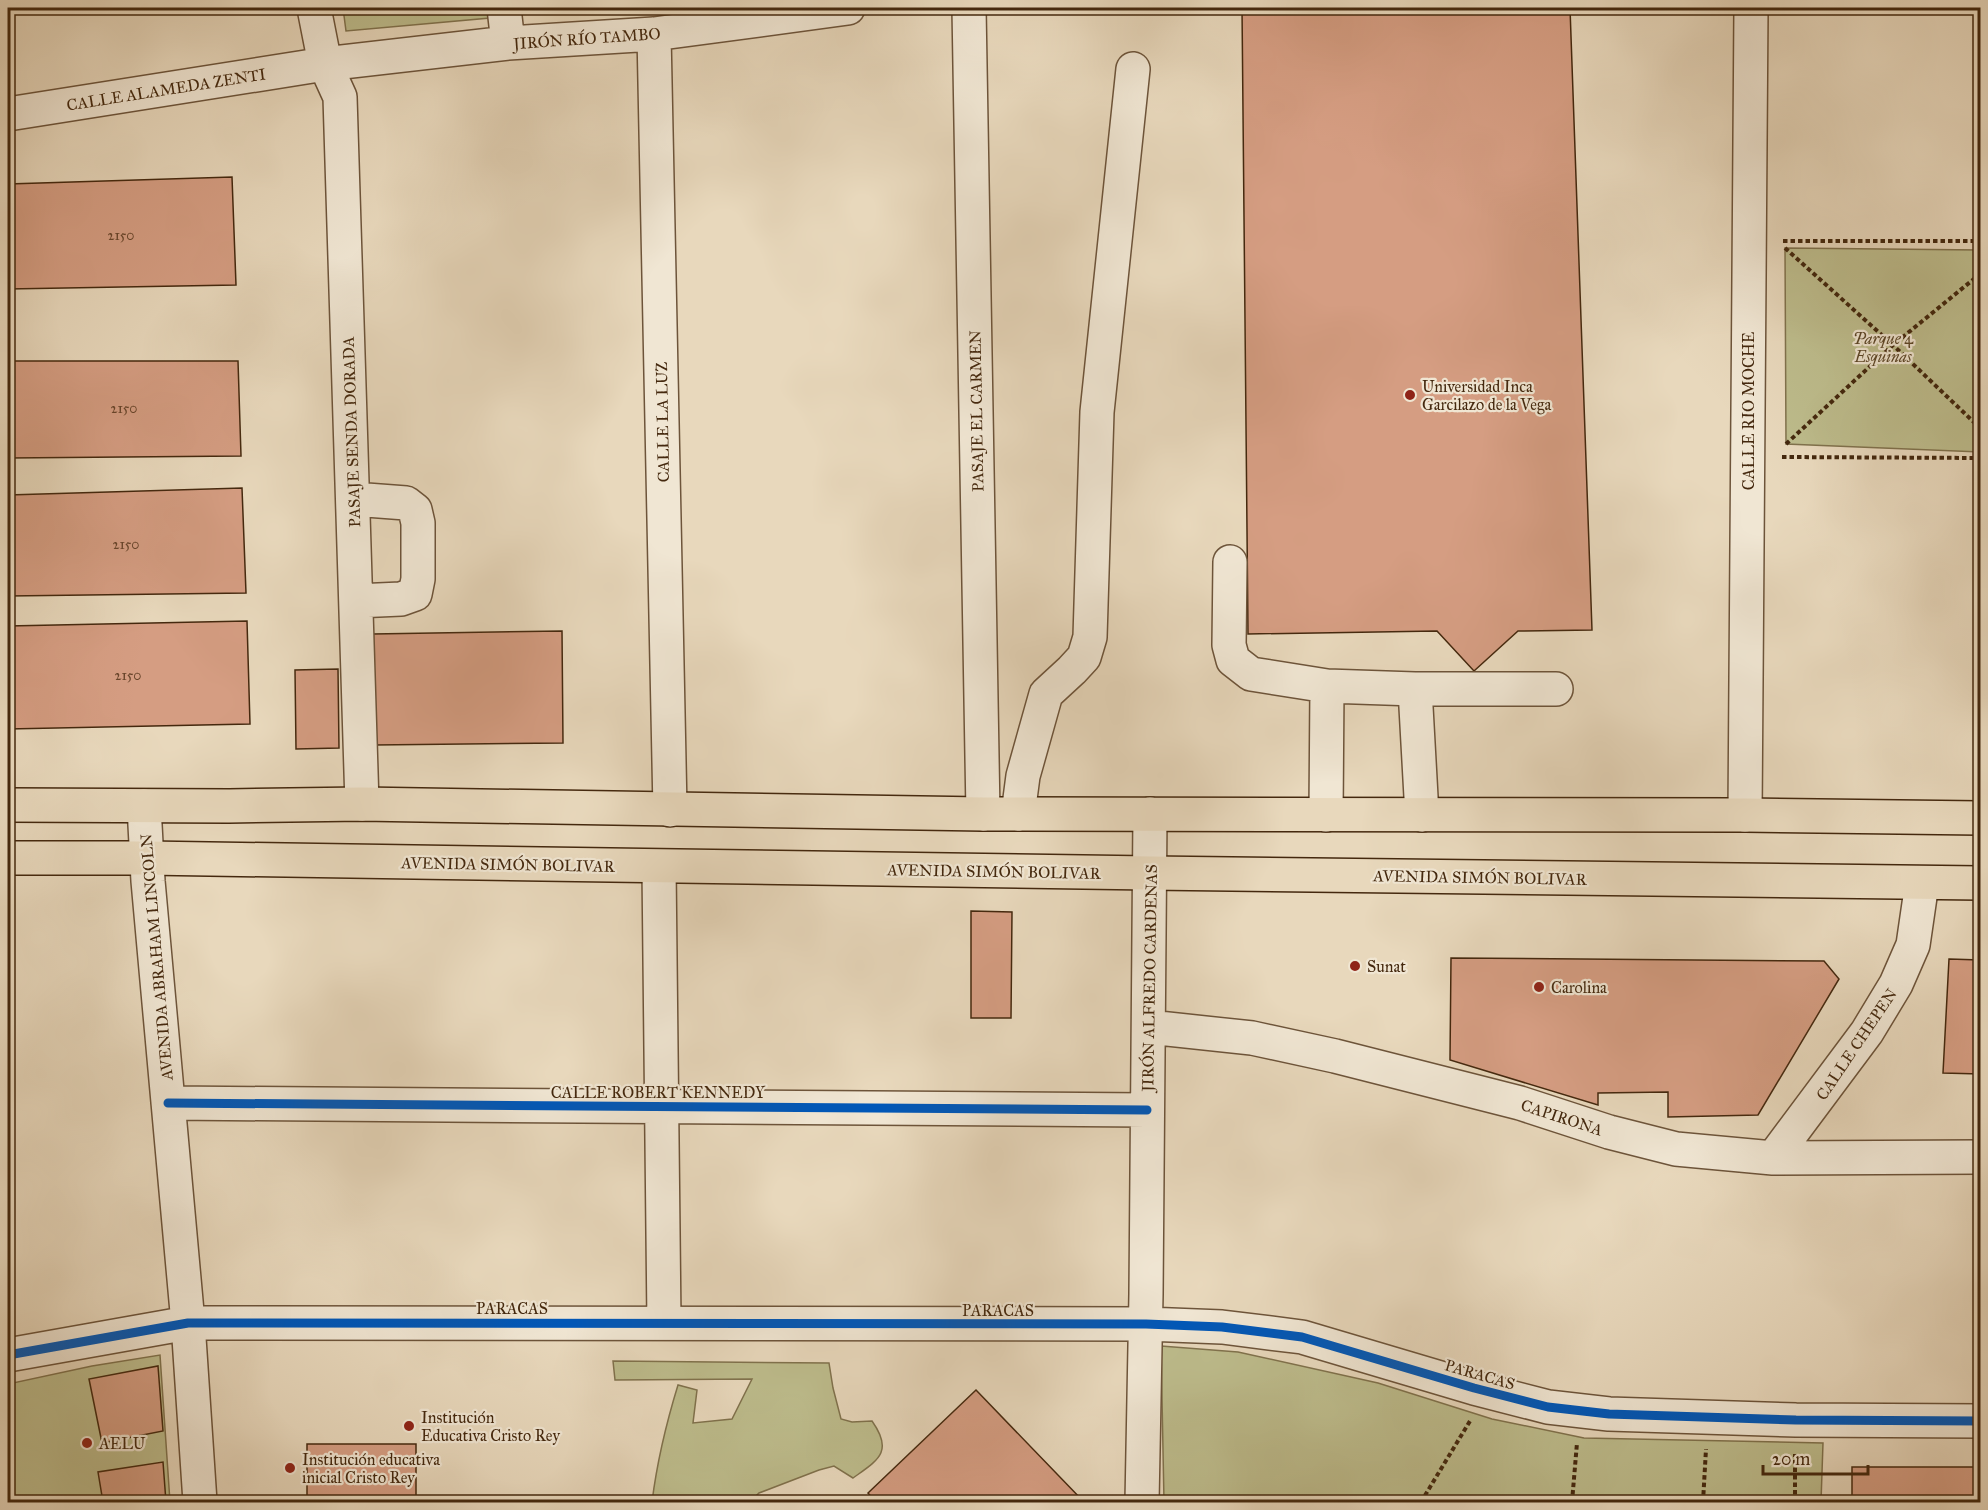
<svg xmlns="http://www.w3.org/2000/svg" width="1988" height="1510" font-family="'IM FELL Great Primer',serif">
<rect width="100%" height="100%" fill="#e8d8bc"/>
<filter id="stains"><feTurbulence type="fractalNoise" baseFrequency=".00333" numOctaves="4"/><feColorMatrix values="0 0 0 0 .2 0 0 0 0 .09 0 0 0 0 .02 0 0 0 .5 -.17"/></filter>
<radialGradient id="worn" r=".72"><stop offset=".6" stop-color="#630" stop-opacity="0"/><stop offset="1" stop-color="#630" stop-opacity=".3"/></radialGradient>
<path fill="#bdbc8c" stroke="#80724d" stroke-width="1.5" d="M343,8H489L490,18L346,31Z
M1785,248L1980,250V452L1786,444Z
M1161,1346L1238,1352L1378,1383L1492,1419L1584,1438L1823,1443L1821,1502H1164Z
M160,1355L170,1502H8V1384L92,1366Z
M613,1361L829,1363L833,1388L841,1419L852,1422L872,1421C894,1452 878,1460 853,1478L834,1466L819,1470L759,1493L750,1502H652C657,1462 666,1424 678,1385L697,1390L693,1423L732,1419L752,1379L615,1380Z"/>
<path fill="#d59d82" stroke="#44280e" stroke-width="1.5" d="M1242,8H1570L1592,630L1518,631L1474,671L1437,631L1248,634Z
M232,177L236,285L8,289V184Z
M8,361H238L241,456L8,458Z
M242,488L246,593L8,596V495Z
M247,621L250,724L8,729V626Z
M562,631L563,743L374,745L373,634Z
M338,669L339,748L296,749L295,670Z
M971,911L1012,912L1011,1018H971Z
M1451,958L1824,961L1839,979L1758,1115L1668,1117V1092L1598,1093V1105L1450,1060Z
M1949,959L1980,960V1074L1943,1073Z
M158,1366L163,1431L102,1443L89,1379Z
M976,1390L1084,1502H876L868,1493Z
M307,1444H416V1502H307Z
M163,1462L166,1502H103L98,1472Z
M1852,1467H1980V1502H1852Z"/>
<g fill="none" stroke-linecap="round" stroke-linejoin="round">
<g stroke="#6d543a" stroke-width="36">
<path id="minor" d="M314,8L325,64L340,97L362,804
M504,8L508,43
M969,8L983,814
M654,34L670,810
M8,114L325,64L508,43L654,34L848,8
M353,499L406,503L415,510L418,523V579L415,594L401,599L356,601
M1230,562L1229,645L1233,660L1251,674L1327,686L1415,689H1556
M1415,689L1422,815
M144,806L148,881L188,1323L200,1502
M1018,814L1023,776L1046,694L1072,670L1084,657L1090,637L1097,412L1133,69
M1326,815L1327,686
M1745,815L1751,8
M659,867L664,1323
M1149,1027L1252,1038L1335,1056L1520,1103L1609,1132L1676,1149L1773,1158L1980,1157
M168,1103L1147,1110
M1773,1158L1867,1032L1896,984L1913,945L1922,883
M8,1355L188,1323L1146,1324L1222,1327L1302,1337L1474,1388L1548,1407L1609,1414L1796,1420L1980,1421
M1142,1502L1146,1294L1150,814"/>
</g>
<g stroke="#44280e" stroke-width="36">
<path id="major" d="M8,805L229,806L362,804L983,814L1745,815L1980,818
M8,858H147L1150,873L1980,883"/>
</g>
<path stroke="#44280e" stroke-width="4" stroke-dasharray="4.5 3" stroke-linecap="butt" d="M1783,241H1980
M1785,248L1893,345L1980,428
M1786,444L1893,345L1980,274
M1782,457L1980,458
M1421,1502L1470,1421
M1572,1502L1577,1443
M1703,1502L1706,1449
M1795,1502V1454"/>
<use href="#minor" stroke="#f0e6d3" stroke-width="33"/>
<use href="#major" stroke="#e8d8bc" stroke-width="33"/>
<g stroke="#f0e6d3" stroke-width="13">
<path id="cycleway" d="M168,1103L1147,1110
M8,1355L188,1323L1146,1324L1222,1327L1302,1337L1474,1388L1548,1407L1609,1414L1796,1420L1980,1421"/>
</g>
<use href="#cycleway" stroke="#0057b8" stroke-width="9"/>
</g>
<g fill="#8f2418" stroke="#f0e6d3" stroke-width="2">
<circle cx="1410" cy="395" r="6"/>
<circle cx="1355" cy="966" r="6"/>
<circle cx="1539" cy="987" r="6"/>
<circle cx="409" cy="1426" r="6"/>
<circle cx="87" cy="1443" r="6"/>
<circle cx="290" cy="1468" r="6"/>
</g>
<g text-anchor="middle" stroke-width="4.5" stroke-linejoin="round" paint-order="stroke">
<g font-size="14" fill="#68452b">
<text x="121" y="240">2150</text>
<text x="124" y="413">2150</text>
<text x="126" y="549">2150</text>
<text x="128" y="680">2150</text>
</g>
<g font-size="16" fill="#44280e" stroke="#f0e6d3">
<text transform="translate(587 38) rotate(-4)" y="6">JIRÓN RÍO TAMBO</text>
<text transform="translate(166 89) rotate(-9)" y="6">CALLE ALAMEDA ZENTI</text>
<text transform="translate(976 411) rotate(-91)" y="6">PASAJE EL CARMEN</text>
<text transform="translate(1748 411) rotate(-90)" y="6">CALLE RIO MOCHE</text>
<text transform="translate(662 422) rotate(-91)" y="6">CALLE LA LUZ</text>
<text transform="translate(351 432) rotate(-92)" y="6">PASAJE SENDA DORADA</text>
<text transform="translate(508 864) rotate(1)" y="6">AVENIDA SIMÓN BOLIVAR</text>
<text transform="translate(994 871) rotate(1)" y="6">AVENIDA SIMÓN BOLIVAR</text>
<text transform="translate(1480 877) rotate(1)" y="6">AVENIDA SIMÓN BOLIVAR</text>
<text transform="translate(156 957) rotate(-95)" y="6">AVENIDA ABRAHAM LINCOLN</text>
<text transform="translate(1149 978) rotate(-89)" y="6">JIRÓN ALFREDO CARDENAS</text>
<text transform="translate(1856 1044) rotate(-56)" y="6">CALLE CHEPEN</text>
<text x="658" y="1098">CALLE ROBERT KENNEDY</text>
<text transform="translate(1562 1117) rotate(18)" y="6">CAPIRONA</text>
<text x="512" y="1314">PARACAS</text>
<text x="998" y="1316">PARACAS</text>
<text transform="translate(1480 1374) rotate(16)" y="6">PARACAS</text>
</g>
<g font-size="16" font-style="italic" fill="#5c4627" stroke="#f0e6d3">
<text x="1883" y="344">Parque 4<tspan x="1883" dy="18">Esquinas</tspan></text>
</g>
<g font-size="16" fill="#44280e" stroke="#f0e6d3" text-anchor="start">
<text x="1422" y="392">Universidad Inca<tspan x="1422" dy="18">Garcilazo de la Vega</tspan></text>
<text x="1367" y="972">Sunat</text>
<text x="1551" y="993">Carolina</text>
<text x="421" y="1423">Institución<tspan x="421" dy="18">Educativa Cristo Rey</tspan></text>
<text x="99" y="1449">AELU</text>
<text x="302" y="1465">Institución educativa<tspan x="302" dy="18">inicial Cristo Rey</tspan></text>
</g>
</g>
<rect width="1988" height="1510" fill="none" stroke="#e8d8bc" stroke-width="30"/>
<rect x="9" y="9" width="1970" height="1492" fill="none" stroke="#44280e" stroke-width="3"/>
<rect x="15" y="15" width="1958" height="1480" fill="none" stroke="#44280e" stroke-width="1.5"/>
<path d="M1763 1465v9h105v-9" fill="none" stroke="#44280e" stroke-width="3"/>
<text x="1772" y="1465" font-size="18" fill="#44280e" stroke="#f0e6d3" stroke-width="4.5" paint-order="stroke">20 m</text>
<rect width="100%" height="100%" filter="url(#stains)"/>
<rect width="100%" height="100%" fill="url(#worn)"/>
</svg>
